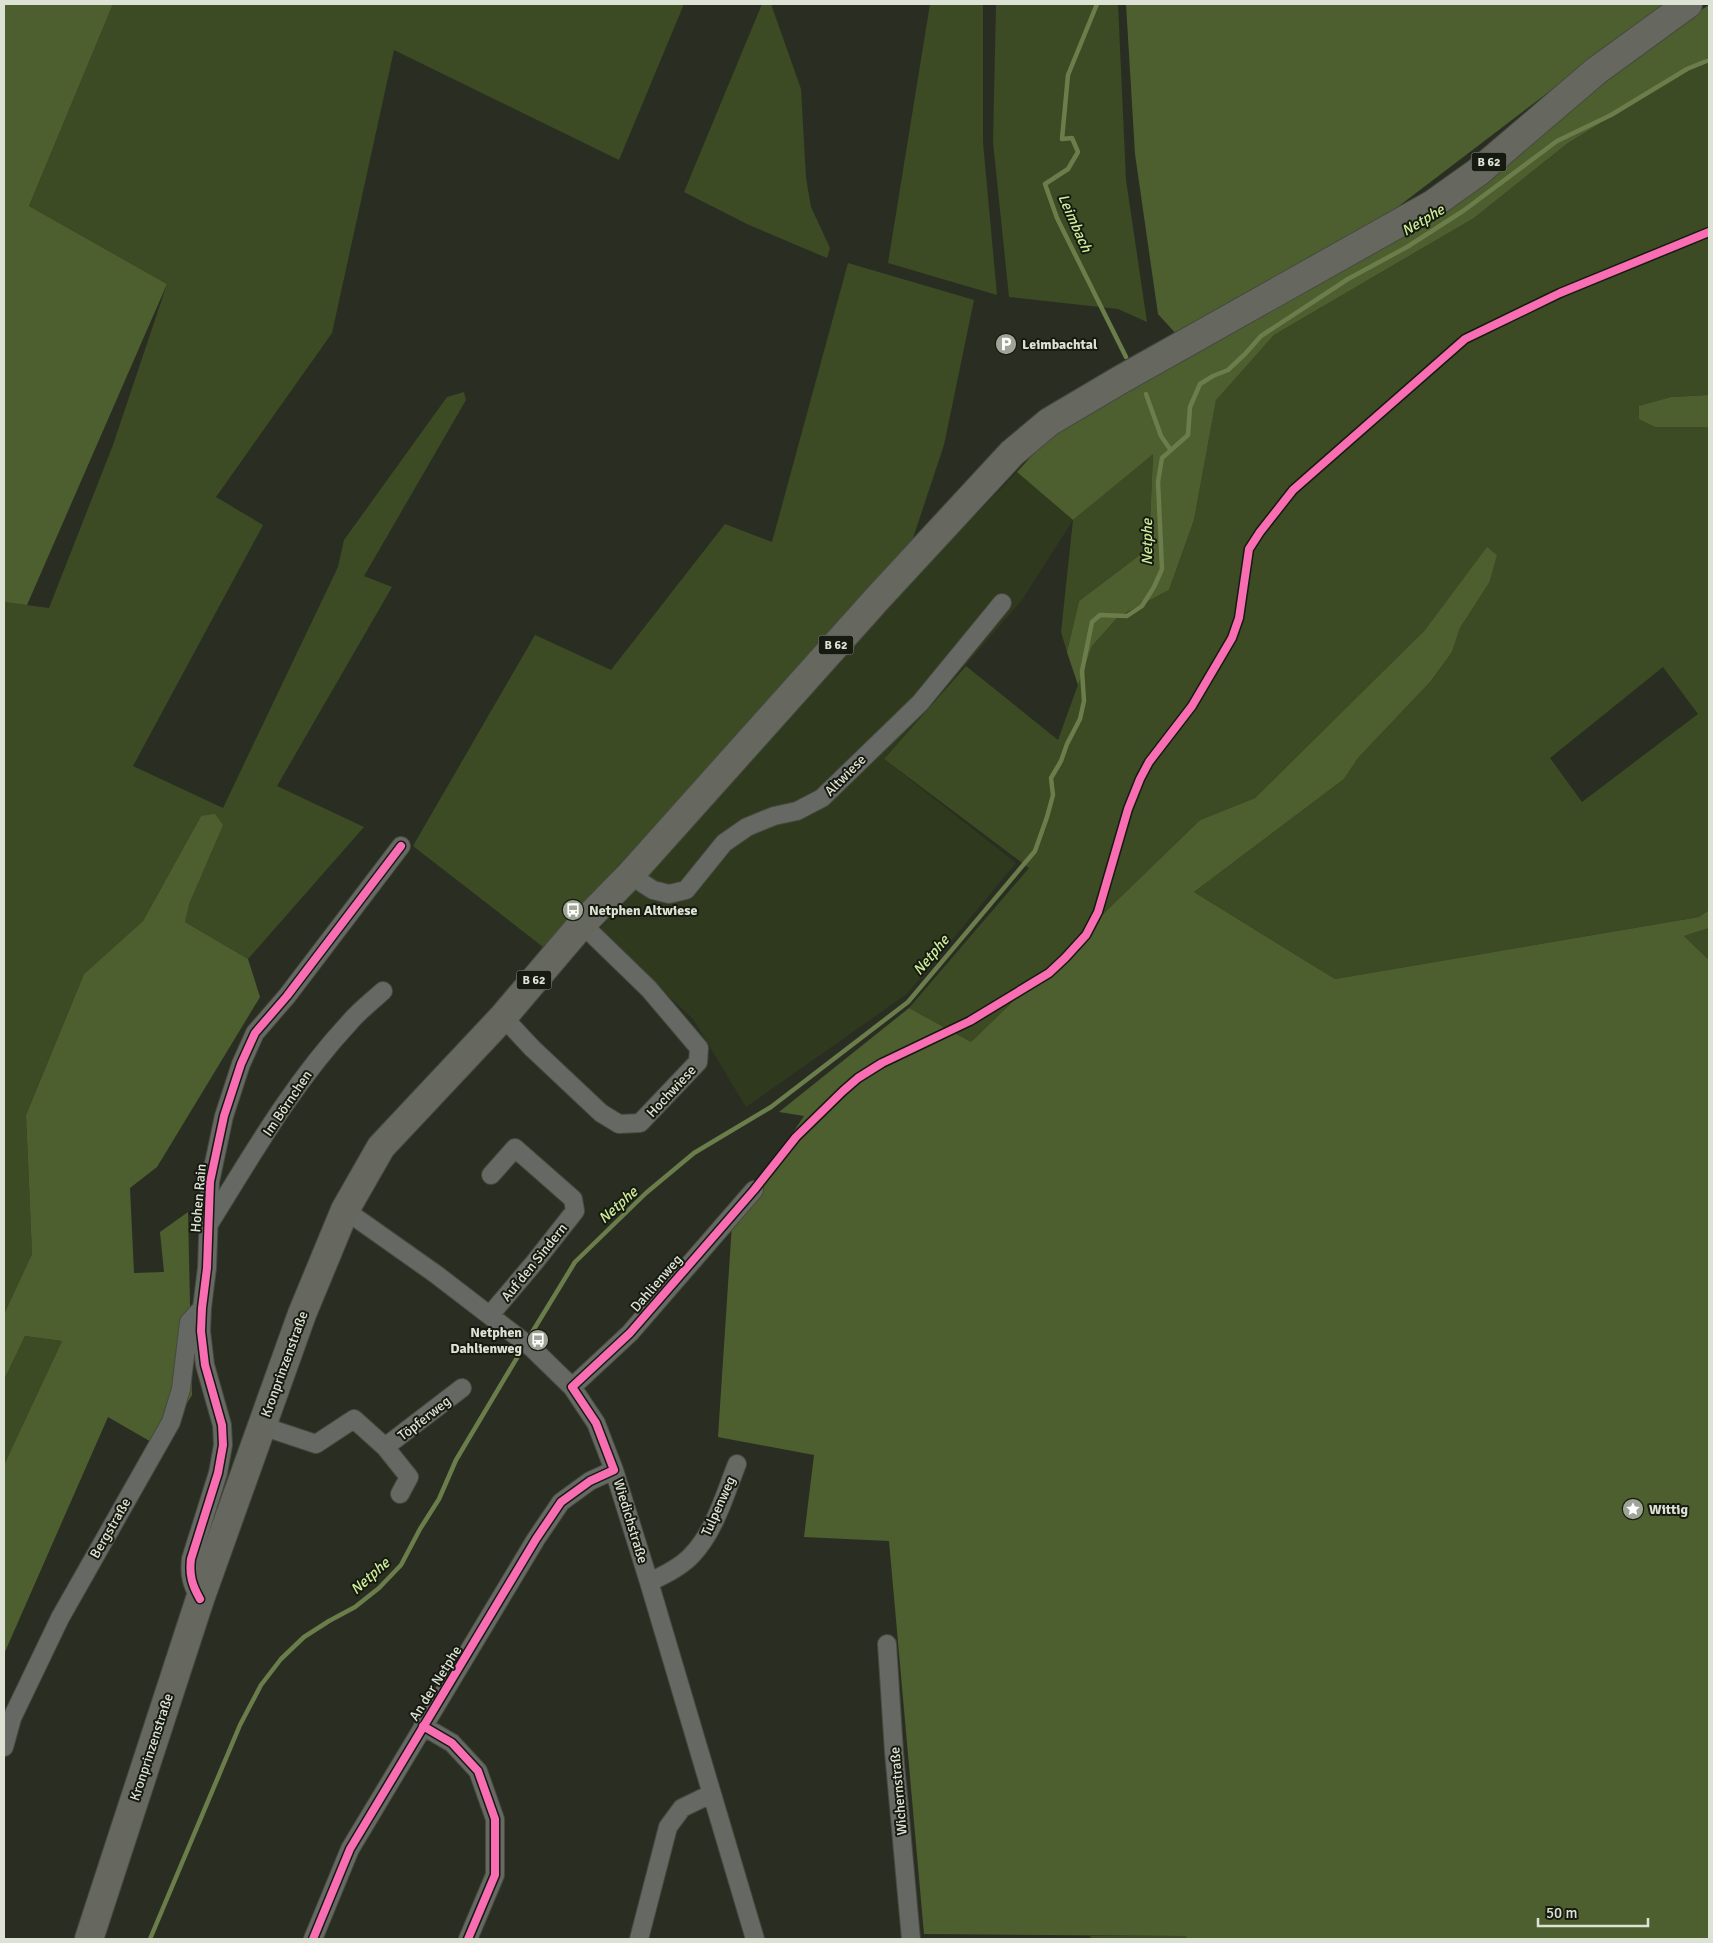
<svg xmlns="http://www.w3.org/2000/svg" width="1713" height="1943" font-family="Signika,sans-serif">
<rect width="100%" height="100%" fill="#2a2e22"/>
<path fill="#2f391d" d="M1017,472L1073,520L1022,600L884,759L1016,863L907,994L746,1107L693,1019L599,930L782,715Z"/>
<path fill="#3c4b23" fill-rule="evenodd" d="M113,4H684L619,160L394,50L332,333L216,497L263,525L133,766L223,808L338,567L344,540L447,397L464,392L466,400L364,576L392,587L277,786L364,827L248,959L185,922L201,816L143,921L84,974L26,1115L32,1254L4,1314V602L49,608L113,445L167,284L29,206Z
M762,4H771L801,89L806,178L811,207L830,248L827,258L749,225L684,192Z
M930,4H983V143L997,295L888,263Z
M996,4H1118L1126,180L1147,322L1118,309L1009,297L993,142Z
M1709,57V395L1671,397L1640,406L1639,418L1655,427H1709V910L1699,917L1335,979L1194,892L1344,779L1358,758L1431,681L1452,652L1460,628L1489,583L1487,548L1425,630L1255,798L1200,820L971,1042L909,1008L1029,868L884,759L966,666L1058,740L1092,646L1118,617L1169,590L1194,520L1216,399L1274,335L1474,218L1568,143ZM1663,667L1698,714L1582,802L1550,758Z
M848,263L974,300L944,445L909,550L543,947L413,846L535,635L611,670L725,524L772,542Z
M1153,453L1149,548L1079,601L1067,652L1061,632L1073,520Z
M1709,928V960L1684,936Z
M25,1336L62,1341L4,1465V1380Z
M1090,1936H1187V1939H1091Z"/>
<path fill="#4e5f2f" d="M4,4H113L29,206L167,284L27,605L4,602Z
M1126,4H1678L1567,78L1353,241L1178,336L1158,314L1135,154Z
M1709,5V57L1568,143L1474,218L1274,335L1216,400L1194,520L1169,590L1118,617L1092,646L1078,685L1067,652L1079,601L1149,548L1153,454L1073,520L1017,472L1049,437L1141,379L1312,284L1647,44Z
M1709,395V427H1655L1639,419V406L1671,397Z
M1487,547L1497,555L1489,583L1460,628L1452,652L1431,681L1358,758L1344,779L1194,892L1335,979L1699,917L1709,910V928L1684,936L1709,960V1939H1187L1186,1936L924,1934L889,1541L804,1537L814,1455L718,1437L732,1224L804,1116L779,1112L909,1008L971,1042L1200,820L1255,798L1425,630Z
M215,814L223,825L189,904L185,922L248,959L260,997L157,1167L130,1188L134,1273L164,1272L160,1232L188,1212L192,1395L160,1447L108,1417L4,1654V1465L62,1341L25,1336L4,1380V1314L32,1254L26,1115L84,974L143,921L201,816Z"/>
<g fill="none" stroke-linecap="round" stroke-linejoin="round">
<path stroke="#6b7d4a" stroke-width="4.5" d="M1097,4L1068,75L1062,139L1072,138L1078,152L1068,169L1045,184L1057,218L1126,357
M1146,394L1161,436L1170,449
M528,1339L575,1262L646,1193L694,1153L771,1107L908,1002L1035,851L1047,817L1053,795L1051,778L1061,761L1067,744L1080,719L1084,701L1082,671L1092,622L1100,615L1127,616L1142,606L1154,587L1162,569L1158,482L1162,458L1188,435L1190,407L1200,384L1213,376L1228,370L1245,354L1261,336L1348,279L1407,247L1463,211L1557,141L1611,115L1687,69L1709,60
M150,1939L240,1725L261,1685L281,1659L304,1637L329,1621L355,1607L379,1588L401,1565L420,1529L439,1499L456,1460L524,1346"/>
<g stroke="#464a3f" stroke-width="20">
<path id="street" d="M630,875L653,890L669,894L686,890L724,843L747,827L774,816L797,811L822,798L920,703L1002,603
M503,1017L532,1048L601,1113L619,1124L640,1123L698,1062L699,1048L649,989L582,924
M345,1210L437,1275L532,1348L572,1387L596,1423L614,1470L649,1582L755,1939
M209,1224C252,1155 293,1083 349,1023C359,1011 371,1002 383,991
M490,1315L534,1263L575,1211L573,1199L515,1148L491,1175
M572,1387L630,1333L754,1190
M262,1426L316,1444L354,1419L385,1447L409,1477L400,1494
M385,1447L462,1388
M649,1582C665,1575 681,1567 692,1555C715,1531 725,1494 737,1464
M200,1599C192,1585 189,1575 191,1559L218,1473L223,1445L222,1425L205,1365L201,1331L202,1308L207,1268L210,1182L224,1116L241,1064L255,1033L287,996L401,846
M887,1644L894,1752L911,1939
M423,1726L452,1743L478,1771L495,1819V1875L468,1939
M4,1747L12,1718L60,1618L171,1422L181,1389L189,1322L202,1308
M313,1939L350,1849L536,1539L561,1502L590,1481L614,1470
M639,1939L668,1827L682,1808L711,1794"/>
</g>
<g stroke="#464a3f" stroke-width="30">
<path id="primary" d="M89,1939L200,1599L302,1314L345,1210L381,1147L503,1017L582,924L630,875L877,599L1012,453L1049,422L1120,380L1433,204L1478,172L1596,71L1688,4"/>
</g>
<use href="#street" stroke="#666863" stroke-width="18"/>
<use href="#primary" stroke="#666860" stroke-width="28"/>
<g stroke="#161a10" stroke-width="11">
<path id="cycleway" d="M200,1599C192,1585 189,1575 191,1559L218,1473L223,1445L222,1425L205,1365L201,1331L202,1308L207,1268L210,1182L224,1116L241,1064L255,1033L287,996L401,846
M423,1726L452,1743L478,1771L495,1819V1875L468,1939
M313,1939L350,1849L536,1539L561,1502L590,1481L614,1470L596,1423L572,1387L630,1333L754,1190L796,1137L843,1091L858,1078L882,1063L970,1021L1049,973L1065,958L1086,935L1098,912L1128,809L1140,779L1149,762L1192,706L1232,638L1239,618L1249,549L1260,532L1293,490L1465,339L1560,293L1709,232"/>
</g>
<use href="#cycleway" stroke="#f96db3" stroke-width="8"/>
</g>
<defs>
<g id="parking-disc" transform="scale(1.125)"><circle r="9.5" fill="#9ea496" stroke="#161a10"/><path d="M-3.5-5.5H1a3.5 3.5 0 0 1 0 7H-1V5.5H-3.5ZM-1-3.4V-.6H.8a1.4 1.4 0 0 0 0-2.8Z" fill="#fff"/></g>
<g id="bus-disc" transform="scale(1.125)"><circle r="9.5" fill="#9ea496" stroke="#161a10"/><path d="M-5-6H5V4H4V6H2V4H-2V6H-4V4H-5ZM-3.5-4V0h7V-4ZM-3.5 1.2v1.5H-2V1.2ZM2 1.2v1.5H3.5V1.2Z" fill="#fff"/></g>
<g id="sight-disc" transform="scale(1.125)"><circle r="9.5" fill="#9ea496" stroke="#161a10"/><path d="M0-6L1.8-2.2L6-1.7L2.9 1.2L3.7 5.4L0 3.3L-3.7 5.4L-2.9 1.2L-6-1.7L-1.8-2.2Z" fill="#fff"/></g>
</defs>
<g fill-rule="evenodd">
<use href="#parking-disc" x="1006" y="344"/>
<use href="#bus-disc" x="573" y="910"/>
<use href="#bus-disc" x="538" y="1340"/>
<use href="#sight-disc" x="1633" y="1509"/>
</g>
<g text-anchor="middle" stroke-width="4" stroke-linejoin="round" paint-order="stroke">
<g fill="#161a10" stroke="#a1a799" stroke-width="1">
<rect x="1471.5" y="152.5" width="35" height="19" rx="4"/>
<rect x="818.5" y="635.5" width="35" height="19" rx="4"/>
<rect x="516.5" y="970.5" width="35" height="19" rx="4"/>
</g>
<g font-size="12" font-weight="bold" fill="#dde3d4">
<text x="1489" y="166">B 62</text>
<text x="836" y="649">B 62</text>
<text x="534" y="984">B 62</text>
</g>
<g font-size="14" font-weight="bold" fill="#dde3d4" stroke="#161a10" text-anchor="start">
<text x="1022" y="349">Leimbachtal</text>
<text x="589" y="915">Netphen Altwiese</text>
<text x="522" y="1337" text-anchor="end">Netphen<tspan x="522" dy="16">Dahlienweg</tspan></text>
<text x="1649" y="1514">Wittig</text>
</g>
<g font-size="14" fill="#dde3d4" stroke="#161a10">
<text transform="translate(845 775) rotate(-45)" y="5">Altwiese</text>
<text transform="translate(671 1091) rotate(-47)" y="5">Hochwiese</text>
<text transform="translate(287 1103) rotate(-56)" y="5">Im Börnchen</text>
<text transform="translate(198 1198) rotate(-85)" y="5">Hohen Rain</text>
<text transform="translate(534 1262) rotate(-51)" y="5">Auf den Sindern</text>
<text transform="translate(656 1283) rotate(-49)" y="5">Dahlienweg</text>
<text transform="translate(284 1364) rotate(-70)" y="5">Kronprinzenstraße</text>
<text transform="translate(424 1418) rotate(-38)" y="5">Töpferweg</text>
<text transform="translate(718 1506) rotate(-66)" y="5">Tulpenweg</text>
<text transform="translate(631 1521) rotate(73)" y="5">Wiedichstraße</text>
<text transform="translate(110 1528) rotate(-60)" y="5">Bergstraße</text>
<text transform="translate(435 1683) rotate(-58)" y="5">An der Netphe</text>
<text transform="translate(151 1747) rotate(-72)" y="5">Kronprinzenstraße</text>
<text transform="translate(898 1791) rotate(-95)" y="5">Wichernstraße</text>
</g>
<g font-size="15" font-style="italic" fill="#ceed9a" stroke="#161a10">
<text transform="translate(1423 220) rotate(-31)" y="5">Netphe</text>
<text transform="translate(1075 223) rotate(66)" y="5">Leimbach</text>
<text transform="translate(1147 542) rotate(-90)" y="5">Netphe</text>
<text transform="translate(931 955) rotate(-50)" y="5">Netphe</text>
<text transform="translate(618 1205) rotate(-42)" y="5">Netphe</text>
<text transform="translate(370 1576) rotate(-42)" y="5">Netphe</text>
</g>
</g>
<rect width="1713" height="1943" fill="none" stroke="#dde3d4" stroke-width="10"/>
<path d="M1538 1918v8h110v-8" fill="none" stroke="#dde3d4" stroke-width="2.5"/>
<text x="1546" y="1918" font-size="15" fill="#dde3d4" stroke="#161a10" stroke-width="4" paint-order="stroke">50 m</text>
</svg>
